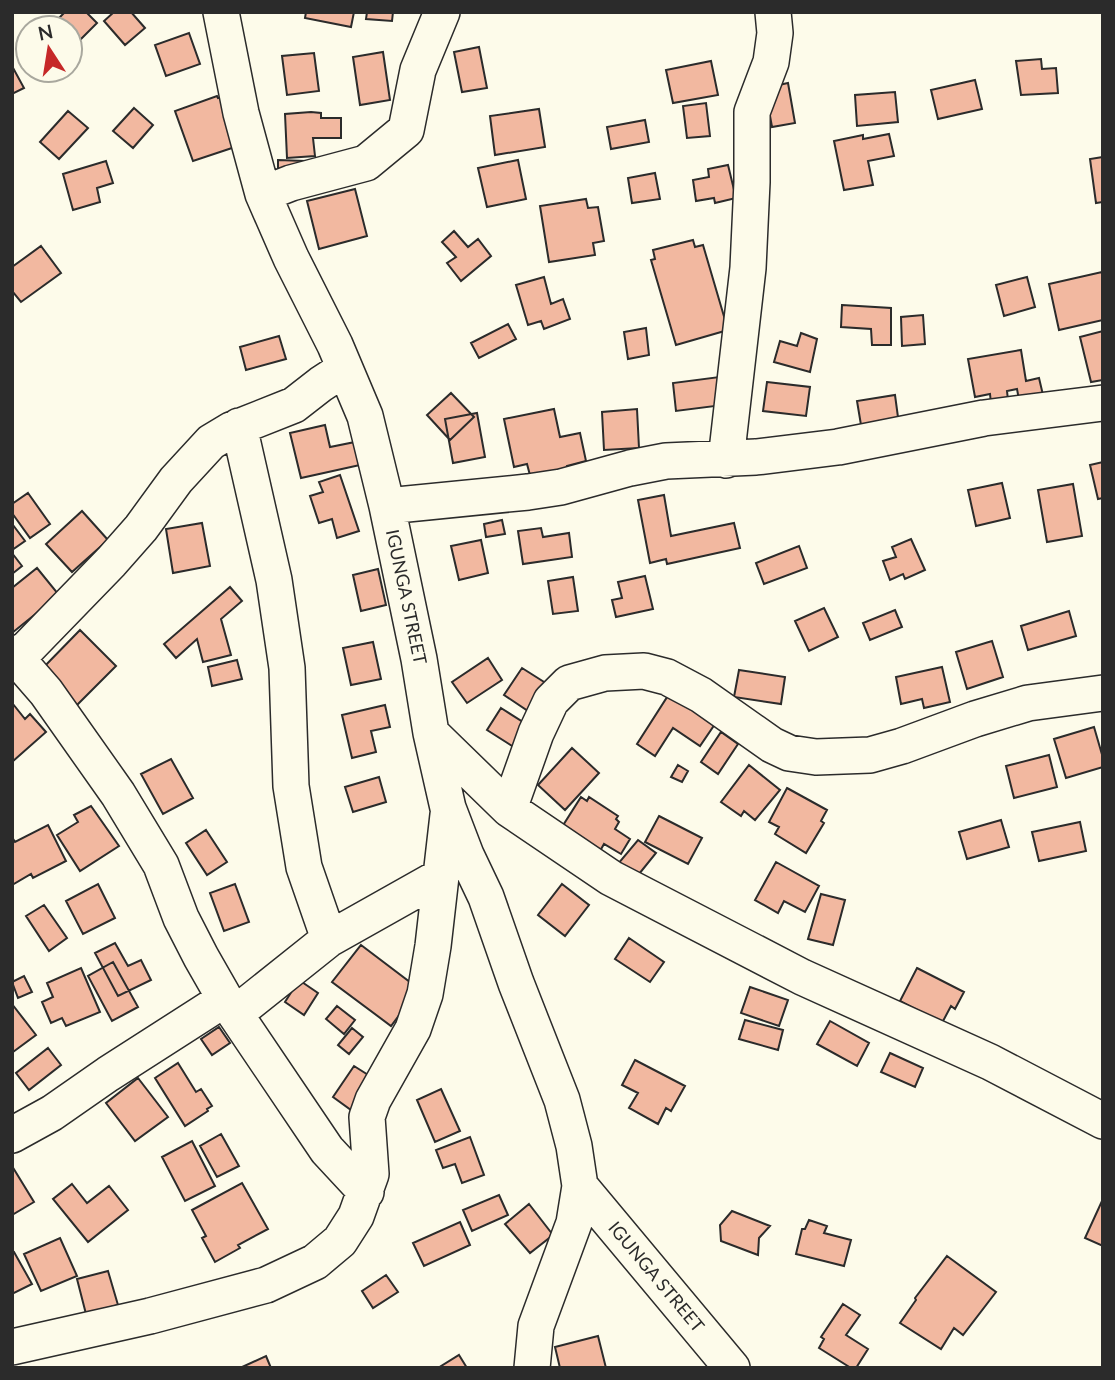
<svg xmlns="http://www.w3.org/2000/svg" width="1115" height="1380" font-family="Lato,sans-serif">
<rect width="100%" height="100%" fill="#fdfbea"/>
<path fill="#f2b8a0" stroke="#2b2b2b" stroke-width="2" d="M65,12H86L97,23L70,50V28H49Z
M114,12H131L145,28L125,45L104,21Z
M306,12H354L351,27L305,18Z
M367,12H393L392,21L366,19Z
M189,33L200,64L166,76L155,45Z
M479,47L487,88L462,92L454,52Z
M383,52L390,100L360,105L353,57Z
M314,53L319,91L287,95L282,56Z
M1041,59L1042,69L1056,68L1058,93L1021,95L1016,61Z
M711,61L718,95L673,103L666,70Z
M12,66L24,88L12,94Z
M975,80L982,109L938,119L931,90Z
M788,83L795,123L772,127L765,88Z
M895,92L898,122L857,126L855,95Z
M230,95L235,147L193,161L175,111L217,96L218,98Z
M706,103L710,136L687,138L683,106Z
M134,108L153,125L133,148L113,131Z
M539,109L545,147L495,155L490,116Z
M68,111L88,128L59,159L40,142Z
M311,112L321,113V118H341V138H313L315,156L287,158L285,114Z
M645,120L649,142L611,149L607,127Z
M889,134L894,156L868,161L873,185L844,190L834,141L863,135V139Z
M1103,157V202L1096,203L1090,159Z
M278,160L305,161L304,174H278Z
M518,160L526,199L487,207L478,168Z
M106,161L113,183L97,188L100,202L73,210L63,174Z
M728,165L736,198L715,203L714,198L696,201L693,180L709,177L708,169Z
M655,173L660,199L632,203L628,178Z
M355,189L367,236L319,249L307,201Z
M586,199L588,208L598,207L604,241L593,243L595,255L549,262L540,206Z
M454,231L468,247L478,239L491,256L461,281L447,263L456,257L442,242Z
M693,240L695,247L703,245L728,330L676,345L651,260L655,259L653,250Z
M41,246L61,273L21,302L12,291V267Z
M1102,272L1103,320L1059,330L1049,284Z
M544,277L551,304L563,299L570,319L544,329L541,321L528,325L516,285Z
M1027,277L1035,307L1004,316L996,285Z
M842,305L891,308V345H872L871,329L841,327Z
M923,315L925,344L902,346L901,317Z
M508,324L516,339L479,358L471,343Z
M646,328L649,355L628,359L624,332Z
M1103,331V380L1091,382L1080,337Z
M801,333L817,339L810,372L774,362L780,341L797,346Z
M279,336L286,359L246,370L240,347Z
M1021,350L1026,381L1039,378L1043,395L1019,400L1017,389L1007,391L1008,400L991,403L990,394L975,397L968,359Z
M727,376L731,404L676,411L673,383Z
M767,382L810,387L806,416L763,411Z
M451,393L474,417L450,440L427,415Z
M895,395L900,432L863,437L857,401Z
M554,409L560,437L580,433L586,461L567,466L568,471L531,479L527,464L514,467L504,419Z
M637,409L639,448L604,450L602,412Z
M477,413L485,457L453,463L445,419Z
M325,425L330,447L355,442L360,465L301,478L290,433Z
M1103,462V498L1098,499L1090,465Z
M340,475L359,531L337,538L332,519L319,523L310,496L323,492L319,482Z
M1002,483L1010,518L976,526L968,490Z
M1073,484L1082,536L1047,542L1038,490Z
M28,493L50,524L30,538L12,513V504Z
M664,495L671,536L734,523L740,548L667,564L666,559L650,563L638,500Z
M82,511L108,540L72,572L46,544Z
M502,520L505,534L486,537L484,524Z
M202,523L210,566L173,573L166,529Z
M13,525L25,541L12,550V526Z
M541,528L543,537L569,533L572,557L523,564L518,531Z
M911,539L925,570L905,579L903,574L890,580L883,561L896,557L892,547Z
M481,540L488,573L459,580L451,546Z
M799,546L807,568L764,584L756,563Z
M12,553L22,566L12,574Z
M37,568L59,595L12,633V588Z
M378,569L386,605L361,611L353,575Z
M645,576L653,609L616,617L612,600L622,598L618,582Z
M573,577L578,611L553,614L548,581Z
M230,587L242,601L221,619L231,655L203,662L197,639L176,658L164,644Z
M824,608L838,637L809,651L795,621Z
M895,610L902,627L870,640L863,623Z
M1069,611L1076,636L1028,650L1021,626Z
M80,630L116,666L75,707L39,672Z
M992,641L1003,677L967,689L956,652Z
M373,642L381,679L351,685L343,648Z
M488,658L502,680L467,703L452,682Z
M237,660L242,679L212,686L208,667Z
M942,667L950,702L924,708L922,699L901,704L896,677Z
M522,668L552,687L534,715L504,695Z
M739,670L785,677L781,704L734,697Z
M671,691L717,721L700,746L673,728L655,756L637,744Z
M13,704L25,719L30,714L46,732L12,762Z
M385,705L390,727L371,731L376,752L352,758L342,715Z
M501,708L534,729L520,751L487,730Z
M1094,727L1103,758V767L1066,778L1054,739Z
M721,732L738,744L718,774L701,762Z
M572,748L599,773L565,810L538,785Z
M1049,755L1057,787L1014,798L1006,766Z
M171,759L193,798L163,814L141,774Z
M678,765L688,771L682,782L671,777Z
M749,765L780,790L755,820L744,811L741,816L721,802Z
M379,777L386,802L353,812L345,787Z
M787,788L827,810L821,821L824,823L806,853L775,834L779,827L769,822Z
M581,797L587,801L589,797L618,816L616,819L619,822L615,829L630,839L621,854L604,844L600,851L562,827Z
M91,806L119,846L80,871L57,835L78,822L74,815Z
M659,816L702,838L688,864L645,842Z
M1001,820L1009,847L967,859L959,832Z
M1080,822L1086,851L1039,861L1032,832Z
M48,825L66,861L33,878L31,874L12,885V837L15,842Z
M206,830L227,862L207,875L186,843Z
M638,840L656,853L635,879L617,865Z
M776,862L819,886L805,912L784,901L778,913L755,900Z
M98,884L115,918L83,934L66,901Z
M235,884L249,922L224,931L210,893Z
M562,884L589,905L565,936L538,915Z
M821,894L845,900L833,945L808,939Z
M44,905L67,938L49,951L26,916Z
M629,938L664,962L650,982L615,959Z
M115,943L128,966L141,960L151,980L118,996L95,953Z
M361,945L419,989L391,1026L332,982Z
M113,962L138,1007L112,1021L88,976Z
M81,968L100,1012L66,1026L62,1018L51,1023L42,1002L53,997L47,983Z
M917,968L964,992L955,1009L951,1006L942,1023L900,1001Z
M24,976L32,992L18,998L12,982Z
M299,980L318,993L304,1015L285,1002Z
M750,987L788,1000L779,1026L741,1013Z
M12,1004L36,1035L13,1052L12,1051Z
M337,1006L355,1020L344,1034L326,1019Z
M745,1020L783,1030L778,1050L739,1039Z
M830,1021L869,1043L857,1066L817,1044Z
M219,1027L230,1043L212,1055L201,1039Z
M352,1028L363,1037L349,1054L338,1045Z
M48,1048L61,1065L29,1090L16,1073Z
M890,1053L923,1068L915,1087L881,1072Z
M635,1060L685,1086L671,1111L666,1108L658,1124L629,1108L638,1093L622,1085Z
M178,1063L196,1092L201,1089L212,1106L207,1109L208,1111L185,1126L155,1078Z
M354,1066L373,1078L351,1110L333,1097Z
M138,1078L168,1117L135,1141L106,1103Z
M441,1089L460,1131L435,1142L417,1100Z
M221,1134L239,1166L217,1177L200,1146Z
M470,1137L484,1175L462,1183L455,1164L443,1168L436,1150Z
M192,1141L215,1186L185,1201L162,1157Z
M12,1166L34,1202L12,1215Z
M242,1183L268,1229L238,1245L240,1248L215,1262L202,1238L206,1236L192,1210Z
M72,1184L87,1203L109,1186L128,1210L88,1242L53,1199Z
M499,1195L508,1215L472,1231L463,1210Z
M1102,1201L1103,1202V1246L1085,1238Z
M529,1204L553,1235L530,1253L505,1224Z
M732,1211L770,1226L759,1238L758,1255L721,1241L720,1225Z
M809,1220L827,1226L824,1233L851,1240L844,1266L796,1254L802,1229H805Z
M460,1222L470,1245L424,1266L413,1243Z
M60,1238L77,1276L41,1291L24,1254Z
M14,1252L32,1284L12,1294V1253Z
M947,1256L996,1292L963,1335L954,1328L941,1349L900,1323L916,1300L915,1298Z
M108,1271L118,1305L86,1314L77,1279Z
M386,1275L398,1292L373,1308L362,1291Z
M843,1304L860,1315L846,1335L868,1349L856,1368H851L819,1348L824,1339L821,1337Z
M598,1336L606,1368H560L555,1347Z
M459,1355L467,1368H438Z
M266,1356L271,1368H240Z"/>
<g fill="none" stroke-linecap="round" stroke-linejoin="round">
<g stroke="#2b2b2b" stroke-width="38">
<path id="minor" d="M221,12L241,113L263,194L291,258L335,345L365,416L387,506L419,659L431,733L448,808L466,855L486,897L516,983L562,1100L574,1146L580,1186L574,1223L536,1326L532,1368
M263,194L291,183L366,163L406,130L418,70L442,12
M239,426L274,580L287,668L291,786L304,867L329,939
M726,460L748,268L752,182V112L771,62L775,33L773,12
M387,506L528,492L561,487L630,468L666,461L756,457L838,447L984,418L1103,403
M12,653L46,692L118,794L161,865L181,918L201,957L225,999L327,1150L366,1192
M12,664L111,562L141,528L176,480L211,442L231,430L294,405L321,384L344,369
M431,733L509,809L611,878L802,977L990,1062L1103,1121
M509,809L536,733L551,701L569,683L605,673L644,671L667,677L701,695L772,745L789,753L816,757L870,755L902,746L975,719L1028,703L1103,693
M235,1014L329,939L441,876
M12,1135L52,1113L108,1074L225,999
M580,1186L732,1368
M12,1347L150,1316L266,1285L315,1262L340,1241L356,1216L371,1174L367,1117L373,1100L413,1029L425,994L433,946L448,815"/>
</g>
<use href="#minor" stroke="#fdfbea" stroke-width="35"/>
</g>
<g text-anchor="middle" stroke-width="5" stroke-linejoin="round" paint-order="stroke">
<g font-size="18" fill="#2b2b2b" stroke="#fdfbea">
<text transform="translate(406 597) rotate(78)" y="6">IGUNGA STREET</text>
<text transform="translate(656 1277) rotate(50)" y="6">IGUNGA STREET</text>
</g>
</g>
<rect width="1115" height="1380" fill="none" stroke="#2b2b2b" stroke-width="28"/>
<g transform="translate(49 49) rotate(348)"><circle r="33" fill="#fdfbea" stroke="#a9a89e" stroke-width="2"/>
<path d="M0-5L12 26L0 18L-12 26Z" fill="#c62828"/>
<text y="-10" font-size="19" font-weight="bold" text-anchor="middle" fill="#2b2b2b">N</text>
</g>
</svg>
